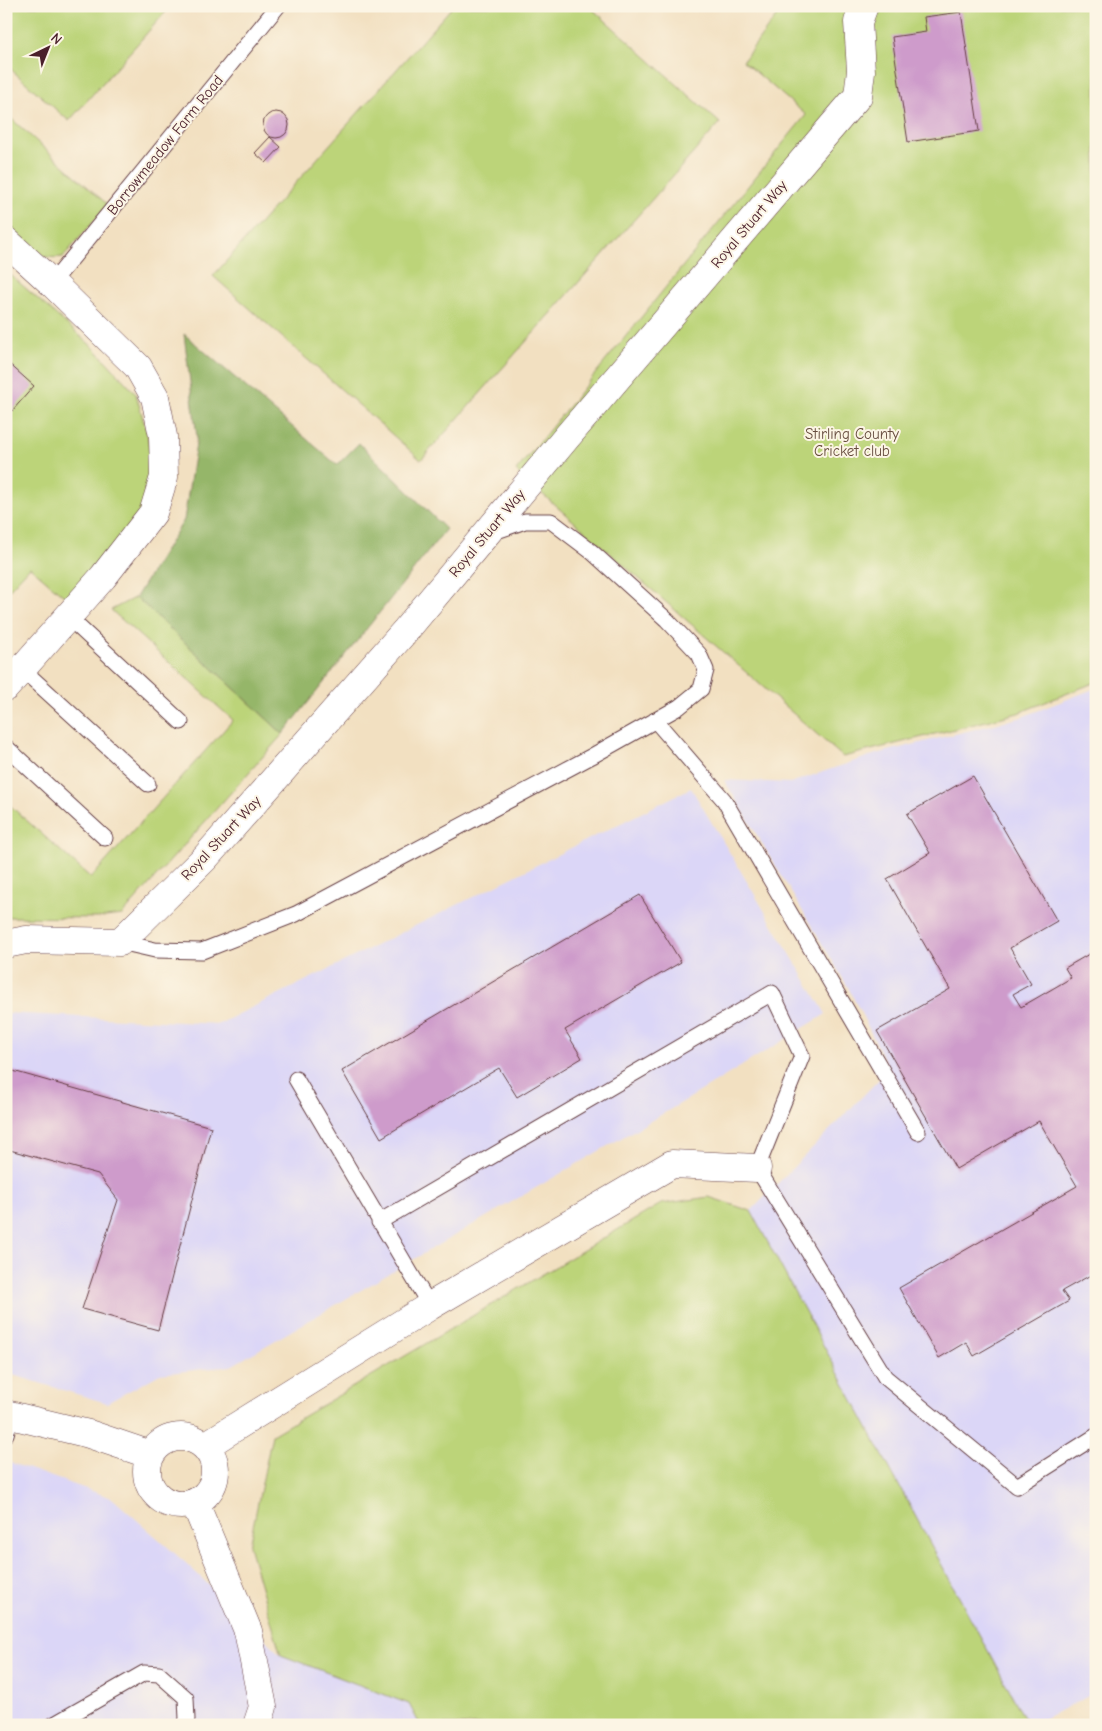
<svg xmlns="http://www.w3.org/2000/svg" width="1102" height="1731" font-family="'Comic Neue',sans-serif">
<rect width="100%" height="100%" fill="#fcf5e5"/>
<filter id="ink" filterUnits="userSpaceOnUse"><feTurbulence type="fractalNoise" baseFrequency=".02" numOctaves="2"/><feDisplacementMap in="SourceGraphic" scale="10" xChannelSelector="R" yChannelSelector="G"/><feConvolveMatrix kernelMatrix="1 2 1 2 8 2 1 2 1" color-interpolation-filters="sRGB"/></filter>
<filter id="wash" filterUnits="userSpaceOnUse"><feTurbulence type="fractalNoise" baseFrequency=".0096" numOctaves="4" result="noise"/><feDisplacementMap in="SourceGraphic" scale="20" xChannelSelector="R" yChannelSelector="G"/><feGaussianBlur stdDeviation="1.12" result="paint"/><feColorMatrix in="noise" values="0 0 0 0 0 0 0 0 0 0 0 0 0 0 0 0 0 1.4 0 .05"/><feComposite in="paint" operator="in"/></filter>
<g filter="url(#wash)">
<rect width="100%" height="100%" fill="#f2e0c1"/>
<path fill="#dbd6f7" d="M1096,688V1692L1032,1725H1028L751,1211L889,1069L848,987L724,780L790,783L876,754L1019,718Z
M691,788L826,1014L688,1099L231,1366L160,1374L107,1403L6,1373V1013L219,1024Z
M6,1461L112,1498L188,1565L281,1655L409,1704L420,1725H6Z"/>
<path fill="#bcd479" stroke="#837a52" d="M6,6H171L69,121L6,65Z
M453,6H589L720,123L421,460L213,276Z
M784,6H1096V682L1018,713L843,757L516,471L806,115L743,61Z
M6,114L108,205L63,257C34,260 25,249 6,230Z
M6,271L94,348L136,394L147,433L152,472L145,513L72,603L30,567L6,593Z
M136,597L283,734L122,915L97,918L6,917V843L9,840L6,837V802L91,878L233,720L111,610Z
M709,1197L751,1211L1028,1725H420L409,1704L281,1655L249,1546L272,1435L661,1204Z"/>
<path fill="#95b669" stroke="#706a4a" d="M184,334L337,465L359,443L446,529L283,734L136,597L184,520L197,437Z"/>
<g id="blocks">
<path fill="#ce9bcb" d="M961,12L979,131L908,142L892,37L926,32L924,17Z
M263 125a13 13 0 1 1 26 0a13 13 0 1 1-26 0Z
M270,137L281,147L266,163L255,153Z
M6,361L34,386L12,411L6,406Z
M973,776L1057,921L1010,948L1031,984L1013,994L1021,1007L1071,978L1065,968L1096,950V1272L1062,1291L1069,1301L974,1356L966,1342L939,1358L899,1288L1077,1186L1039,1121L956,1169L877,1031L950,989L887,879L930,853L907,814Z
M640,895L681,962L565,1030L582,1058L517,1097L499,1068L381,1138L342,1071Z
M6,1069L211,1127L158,1330L82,1309L118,1200L98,1174L6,1149Z"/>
</g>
</g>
<g filter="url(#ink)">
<use href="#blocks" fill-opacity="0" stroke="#633c42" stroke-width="1"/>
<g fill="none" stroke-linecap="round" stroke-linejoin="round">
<g stroke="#633c42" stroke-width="17">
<path id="service" d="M52,283L278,6
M68,617L181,722
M22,669L148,784
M655,720L724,800L918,1132
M6,747L105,838
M120,942L155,950L202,951L296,914L592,756L679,707L701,689L706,670L699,654L667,620L592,552L551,521H525L491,533
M296,1079L430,1306
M379,1222L772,993L802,1056L757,1168L885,1377L1017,1486L1096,1436
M6,1434L11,1415
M53,1725L144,1673L159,1674L186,1698L187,1719L185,1725"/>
</g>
<g stroke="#633c42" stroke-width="29">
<path id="minor" d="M6,241L52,283L138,367L155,397L163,436L164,477L153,513L103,577L6,687
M6,944L26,940L120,942L205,858L406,630L566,438L858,96L861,71L858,22L864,6
M6,1414L89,1434L151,1455
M147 1471a34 34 0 1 1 68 0a34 34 0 1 1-68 0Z
M205,1446L430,1306L672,1164L757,1168
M195,1503L248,1631L263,1707L257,1725"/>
</g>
<use href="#service" stroke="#fff" stroke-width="15"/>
<use href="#minor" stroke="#fff" stroke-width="28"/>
</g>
</g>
<g text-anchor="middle" stroke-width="4" stroke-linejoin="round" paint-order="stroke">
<g font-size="15" fill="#4a1f2b" stroke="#fcf5e5">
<text transform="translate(165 145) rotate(-51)" y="5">Borrowmeadow Farm Road</text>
<text transform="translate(749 224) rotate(-50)" y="5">Royal Stuart Way</text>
<text transform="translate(487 533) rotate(-50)" y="5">Royal Stuart Way</text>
<text transform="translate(221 838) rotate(-47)" y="5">Royal Stuart Way</text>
</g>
<g font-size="15" fill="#664c3e" stroke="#fcf5e5">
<text x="852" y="439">Stirling County<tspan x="852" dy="17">Cricket club</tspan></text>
</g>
</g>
<rect width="1102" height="1731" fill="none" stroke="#fcf5e5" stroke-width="25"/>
<g transform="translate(48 48) rotate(43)" stroke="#fcf5e5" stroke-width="4" paint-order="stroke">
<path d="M0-4L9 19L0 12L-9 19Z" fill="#4a1f2b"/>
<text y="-8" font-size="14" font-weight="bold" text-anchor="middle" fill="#4a1f2b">N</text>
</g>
</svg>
